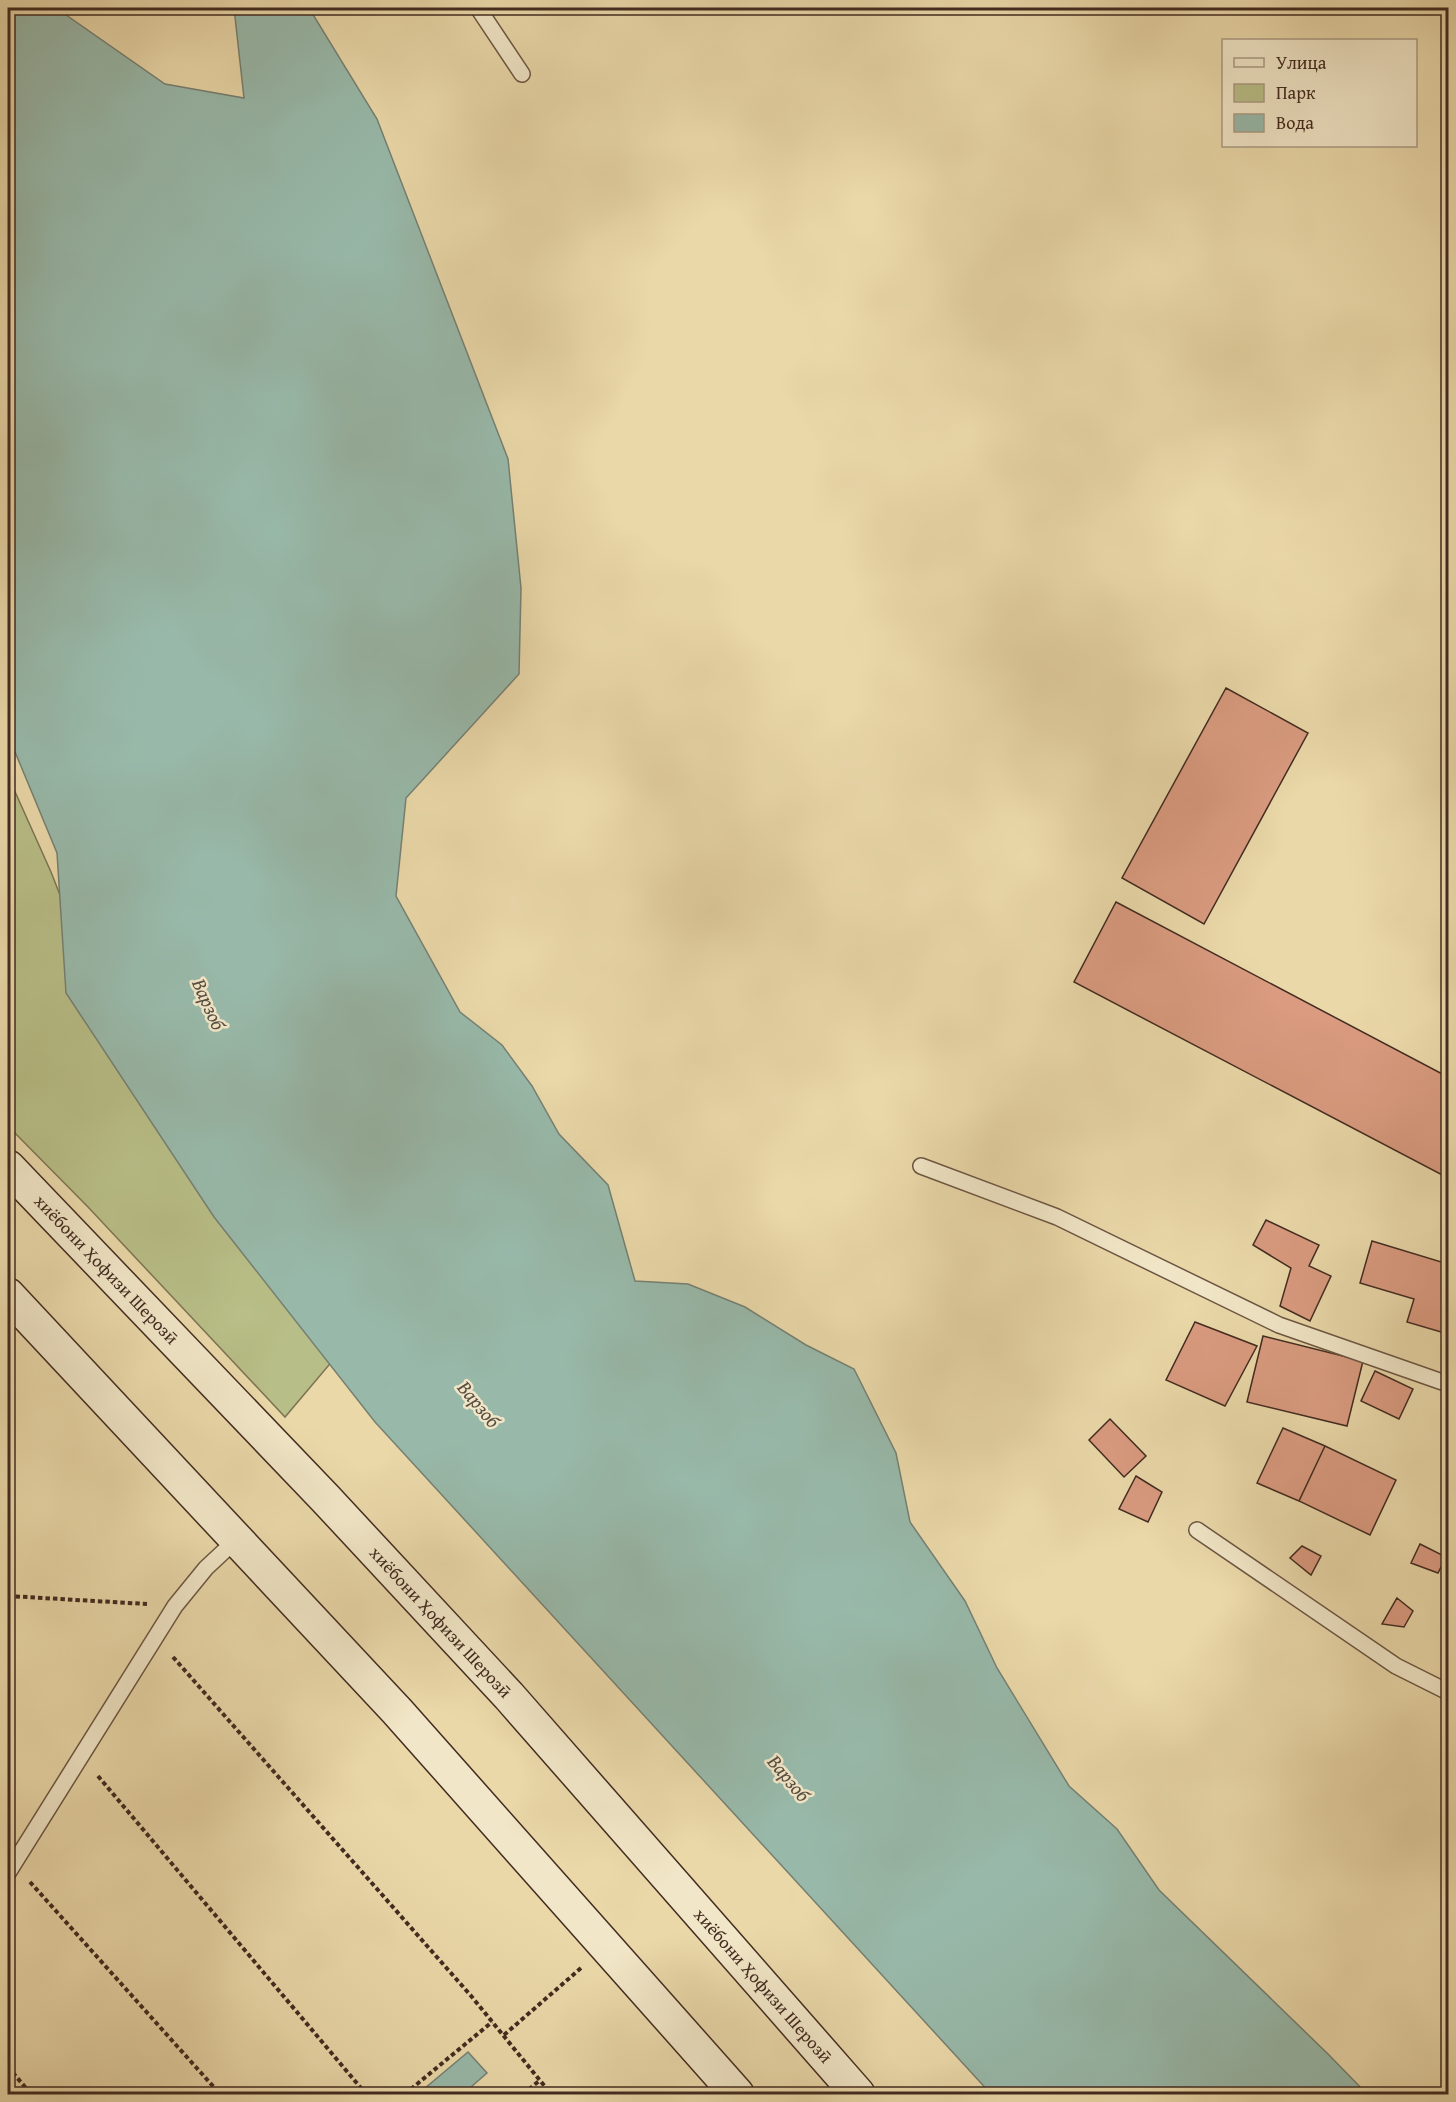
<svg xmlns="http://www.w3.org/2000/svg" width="1456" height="2102" font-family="'Gentium Book Plus',serif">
<rect width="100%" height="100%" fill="#ead8a9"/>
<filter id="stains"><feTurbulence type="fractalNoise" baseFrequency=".00333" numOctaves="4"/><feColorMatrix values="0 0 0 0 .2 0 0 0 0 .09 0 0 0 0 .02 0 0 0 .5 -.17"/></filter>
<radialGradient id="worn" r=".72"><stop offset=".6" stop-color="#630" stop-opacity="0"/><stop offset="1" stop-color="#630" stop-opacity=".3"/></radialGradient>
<path fill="#b8be87" stroke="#7d7454" stroke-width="1.5" d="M8,776L51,872L105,1010L345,1346L285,1417L88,1207L8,1126Z"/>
<path fill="#98b9aa" stroke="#768073" stroke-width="1.5" d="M8,8H56L165,84L244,98L234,8H309L377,119L508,459L521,588L519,674L406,798L396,896L460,1012L502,1045L532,1086L559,1134L608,1185L635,1281L688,1284L745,1307L806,1345L854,1369L896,1453L910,1522L965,1601L997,1668L1069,1786L1117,1829L1159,1890L1328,2054L1367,2094H991L375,1422L214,1217L66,993L57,853L8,735Z
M468,2052L487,2073L463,2094H418Z"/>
<path fill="#da9b80" stroke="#422b20" stroke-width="1.5" d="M1226,688L1308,733L1204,924L1122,878Z
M1116,902L1448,1077V1178L1074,982Z
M1266,1220L1319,1245L1309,1266L1331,1276L1310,1321L1280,1306L1291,1268L1253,1245Z
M1372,1241L1448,1264V1334L1407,1322L1414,1299L1360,1283Z
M1195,1322L1257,1346L1225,1406L1166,1380Z
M1263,1336L1363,1361L1347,1426L1247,1402Z
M1375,1371L1413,1389L1399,1419L1361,1401Z
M1110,1419L1146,1456L1124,1477L1089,1440Z
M1283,1428L1325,1446L1299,1501L1257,1483Z
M1325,1446L1396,1480L1370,1535L1299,1501Z
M1136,1476L1162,1492L1148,1522L1119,1509Z
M1420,1544L1446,1557L1438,1573L1411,1563Z
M1302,1546L1321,1556L1311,1575L1290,1558Z
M1397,1598L1413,1611L1404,1627L1382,1624Z"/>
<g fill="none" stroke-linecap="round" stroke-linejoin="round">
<g stroke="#6c5642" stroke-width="18">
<path id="service" d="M478,8L522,74
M921,1166L1057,1217L1279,1325L1448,1384
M1197,1530L1396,1666L1448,1692
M8,1873L175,1606L206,1568L236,1540"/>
</g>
<g stroke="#422b20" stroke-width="36">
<g id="secondary">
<path id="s1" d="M8,1167L325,1498L509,1696L858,2094"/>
<path d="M8,1295L397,1711L737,2094"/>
</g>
</g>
<path stroke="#422b20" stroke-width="4" stroke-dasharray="4.5 3" stroke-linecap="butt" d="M8,1596L147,1604
M173,1657L472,1997L551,2094
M98,1776L366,2094
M30,1882L220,2094
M504,2035L581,1968
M8,2067L31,2094
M405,2094L492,2022
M523,2094L539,2081"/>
<use href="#service" stroke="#f1e6c7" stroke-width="15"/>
<use href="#secondary" stroke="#f1e6c7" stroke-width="33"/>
</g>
<g text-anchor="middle" stroke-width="5" stroke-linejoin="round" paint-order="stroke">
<g font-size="18" fill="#422b20" stroke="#f1e6c7">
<text dy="6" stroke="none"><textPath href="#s1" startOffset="142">хиёбони Ҳофизи Шерозӣ</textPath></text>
<text dy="6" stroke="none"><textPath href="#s1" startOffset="628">хиёбони Ҳофизи Шерозӣ</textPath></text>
<text dy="6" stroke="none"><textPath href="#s1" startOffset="1114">хиёбони Ҳофизи Шерозӣ</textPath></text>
</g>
<g font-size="20" font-style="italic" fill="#584e42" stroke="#f1e6c7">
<text transform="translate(209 1004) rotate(66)" y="7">Варзоб</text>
<text transform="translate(479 1404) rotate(50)" y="7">Варзоб</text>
<text transform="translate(789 1778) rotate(50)" y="7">Варзоб</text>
</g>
</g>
<rect width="1456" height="2102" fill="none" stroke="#ead8a9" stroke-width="30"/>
<rect x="9" y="9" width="1438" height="2084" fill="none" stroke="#422b20" stroke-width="3"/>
<rect x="15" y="15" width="1426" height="2072" fill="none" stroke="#422b20" stroke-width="1.5"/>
<rect x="1222" y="39" width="195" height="108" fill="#f1e6c7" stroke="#ab9b84" stroke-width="1.5"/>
<rect x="1234" y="58" width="30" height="9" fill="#f1e6c7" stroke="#ab9b84" stroke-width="1.5"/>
<text x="1276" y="69" font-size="18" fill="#422b20">Улица</text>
<rect x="1234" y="84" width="30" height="18" fill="#b8be87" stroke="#ab9b84" stroke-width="1.5"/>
<text x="1276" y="99" font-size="18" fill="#422b20">Парк</text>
<rect x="1234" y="114" width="30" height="18" fill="#98b9aa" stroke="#ab9b84" stroke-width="1.5"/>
<text x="1276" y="129" font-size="18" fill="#422b20">Вода</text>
<rect width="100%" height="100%" filter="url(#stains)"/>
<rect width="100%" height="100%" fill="url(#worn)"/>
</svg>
